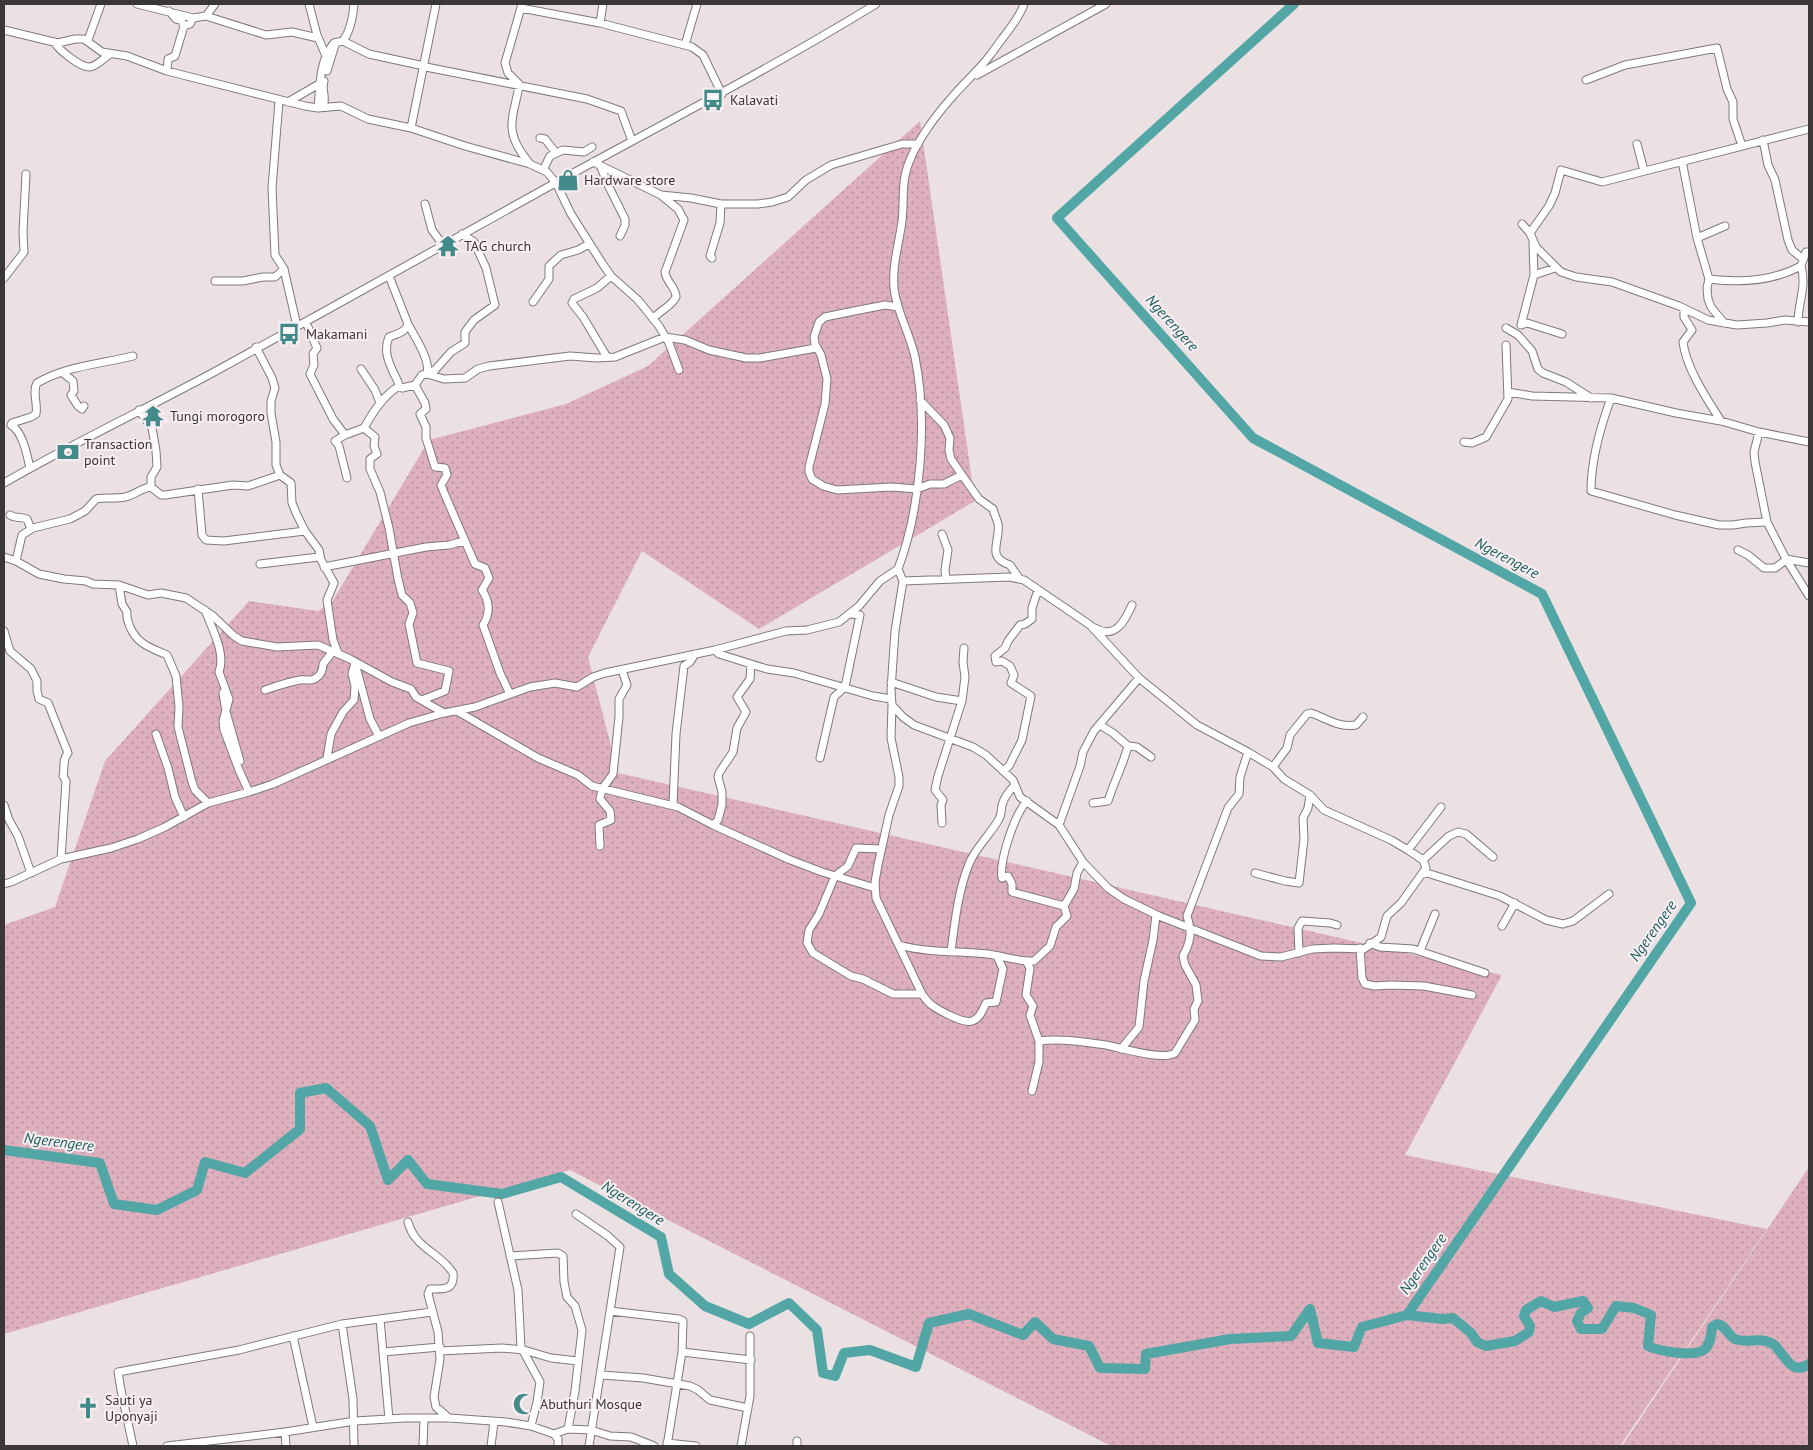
<svg xmlns="http://www.w3.org/2000/svg" width="1813" height="1450" font-family="'PT Sans',sans-serif">
<defs>
<pattern id="grass-dots" width="8" height="8" patternUnits="userSpaceOnUse" patternTransform="scale(1.25)"><rect width="8" height="8" fill="#deafbd"/><path d="M2 2h.1M6 6h.1" fill="none" stroke="#b58f9b" stroke-width="1.8" stroke-linecap="round"/></pattern>
</defs>
<rect width="100%" height="100%" fill="#ebe1e3"/>
<path fill="url(#grass-dots)" d="M920,121L975,501L759,629L642,551L588,657L618,773L1502,975L1405,1155L1767,1229L1620,1446H1111L570,1170L4,1334V925L55,907L105,761L249,601L318,611L332,602L429,440L566,404L648,366Z
M1809,1167V1446H1622Z"/>
<g fill="none" stroke-linecap="round" stroke-linejoin="round">
<path stroke="#52a7a6" stroke-width="10" d="M4,1150L100,1163L114,1204L157,1210L197,1190L205,1162L245,1173L300,1129V1093L326,1088L370,1126L388,1180L408,1160L427,1184L502,1194L561,1177L661,1237L669,1274L705,1306L749,1324L789,1303L817,1330L823,1373L835,1376L844,1353L870,1350L916,1367L929,1323L969,1314L1023,1335L1035,1322L1053,1339L1089,1346L1100,1368L1145,1369L1146,1354L1230,1339L1291,1336L1310,1309L1318,1343L1354,1347L1362,1327L1407,1315L1691,903L1542,594L1253,438L1057,218L1294,4
M1407,1315L1442,1319L1453,1318L1471,1333L1477,1342L1486,1346L1515,1341L1529,1332L1530,1326L1524,1316L1526,1310L1541,1301L1554,1307L1583,1301L1588,1308L1581,1313L1577,1321L1581,1329H1602L1616,1306L1634,1308L1651,1315L1648,1346C1659,1351 1696,1358 1705,1349C1711,1343 1711,1335 1712,1327L1717,1324C1726,1325 1727,1335 1735,1339C1747,1344 1761,1336 1773,1344C1784,1352 1790,1377 1809,1364"/>
<g stroke="#81787a" stroke-width="9">
<path id="minor" d="M137,4L193,18
M309,4L317,35L326,56
M522,4L505,63L508,73L519,84C518,98 511,113 512,128C513,142 522,154 530,164
M521,8L600,23L692,47L703,55L722,94
M169,11L176,19L181,20L184,26
M206,16L266,35L292,32L318,38
M600,23L603,4
M4,30L58,43L75,39H84L102,52L127,56L167,71L305,106L318,108L341,106L368,119L411,128L465,146L530,164L547,172L556,183L571,214L602,263L611,276L638,300L659,326L669,343L679,370
M88,40L101,4
M343,41L369,54L424,66
M54,42C59,50 81,68 90,67C97,66 104,58 110,54
M685,45L697,4
M426,67L587,99L621,111L632,141
M167,71L168,59L175,56L184,26L190,24L193,18L206,16L215,4
M327,71L335,45
M977,75L1106,4
M1586,80L1625,65L1717,48L1727,89L1733,102V119L1742,146
M279,101L272,188L275,255L284,269L297,326
M288,102L319,84
M323,107C327,96 321,91 324,81
M318,108C320,87 319,60 334,43L343,41C351,30 353,17 354,4
M411,128L436,4
M540,138L545,139L556,153
M1763,140L1768,165L1775,180L1788,240L1792,250L1803,259
M1637,144L1644,171
M1682,161L1697,238L1709,279L1707,288L1708,299L1711,307L1724,323
M593,162L661,195L691,198L721,204H758L772,202L788,197L806,180L831,165L902,144H918
M601,167L607,183L625,219V225L620,236
M543,170L550,156L563,150L584,152L592,147
M425,204L432,230L443,245
M1522,224L1530,233L1536,247L1561,272L1576,277L1612,282L1679,306L1708,320L1719,322L1737,325L1767,323L1785,320L1809,322
M1530,233L1549,206L1555,193L1561,170L1602,182L1809,129
M1697,238L1725,226
M1533,243L1534,275
M712,258L710,256L720,223L721,204
M1555,268L1534,275L1521,325L1527,323L1562,334
M389,276L408,324C406,332 397,334 389,337C382,353 391,367 398,382
M4,278L24,252L23,232L26,174
M1709,279C1740,283 1773,281 1801,266L1806,252H1809
M215,281H243L263,277H275L284,269
M533,302L549,279V266L561,255L578,250L589,244
M898,307L885,305L854,311L825,317L819,322L814,337L815,344L821,355L827,379L825,404L809,467V472L812,479L823,486L837,490L891,487L917,489L930,484H944L962,475
M1684,309V317L1692,330L1683,342C1686,368 1707,399 1721,421
M653,319C660,310 671,307 676,297C676,287 666,282 665,272L684,220L678,209L662,196
M1798,322C1798,303 1807,286 1801,266
M408,324C414,336 431,360 427,374
M308,327L317,348L313,354L314,365L310,374L333,419L345,435
M1506,328L1518,335L1532,351L1538,369L1543,373L1566,382L1591,398
M256,347L272,378L275,388L271,401V413L276,442V465L280,475L291,483L292,503L297,515L305,531L319,550L321,560L334,583L327,600L333,640L338,653
M607,357L583,317L572,303L574,299L597,288L611,276
M361,369L375,390L380,403
M63,373L73,381L74,391L71,395L78,406L82,409L84,406
M428,373L435,370L451,352L465,343V332L474,320L495,305L486,268L474,242L462,234
M415,385L425,403L426,409L420,414L426,427V438L435,467L445,468L447,475L441,485L445,495L475,564L485,568L489,578L482,590C489,600 491,613 483,625L500,673L510,694
M1508,392L1532,396L1611,398L1676,413L1721,421L1759,432L1809,442
M1611,398C1600,428 1591,459 1591,491L1675,515L1719,525H1733L1746,523L1767,522
M920,400L944,425L950,438L949,450L951,459L962,475L979,499L993,509C994,514 997,519 998,524C1001,541 985,557 1010,565L1019,578
M139,410L152,428L156,451L157,467L151,477V487L161,495H165L233,485L248,486L280,475
M1759,432L1754,452L1755,462L1767,522L1786,559L1809,596
M1464,442L1472,443L1486,437L1508,399L1506,345
M30,468C27,455 23,432 11,425L12,423L31,417L36,414C38,403 32,392 37,383C66,366 101,364 133,356
M347,478L339,446L335,441L345,435L364,428
M4,483C73,443 146,409 216,371C333,307 449,242 566,177C670,120 775,66 876,4
M198,489L202,535L206,540L224,541L305,531
M10,515C16,519 21,516 27,519L31,529
M942,534L948,550L945,570L946,579
M1738,550L1748,555L1764,568H1775L1786,560V559L1809,563
M4,557L16,561L39,574L64,579L86,581L93,584L119,585L148,595L161,593L186,598L213,616L234,636L242,641L277,647L318,645L350,659L392,682L411,689L416,697L444,713
M16,561L22,535L33,528L70,519L85,511L96,499C106,497 115,499 125,497C135,495 141,488 151,487
M260,564L319,557
M324,567L426,547L449,545L464,541
M898,569L903,581L895,631L891,690L892,705L903,717L914,725L973,747L986,755L1013,780L1020,797L1059,825L1083,862L1108,888L1124,899L1159,916L1261,956L1281,957L1312,949L1334,948L1364,949L1381,937L1387,916L1401,903L1426,868L1423,860L1408,850L1391,840L1324,810L1310,795L1284,779L1273,767L1248,752L1197,725L1139,678L1090,625L1024,580L1009,577L903,581
M119,585L122,604L127,612C126,618 128,622 130,627C137,644 151,648 167,655L176,676L179,707L178,727L192,782L195,790L208,803
M205,610C212,629 226,653 219,672L229,699L223,721L224,730L239,770L249,792
M1095,628C1115,640 1125,621 1132,605
M4,631L10,651L31,669L37,681V691L39,699L48,703L68,753C62,759 65,769 63,776L66,781L61,859
M715,650L719,654L767,669L794,673L873,696L891,699
M355,663L370,719L379,736
M891,682L936,697L962,701
M265,690C277,686 288,682 300,680C306,679 312,682 316,678C321,675 323,669 323,664L333,651
M223,693L226,712L240,761
M422,700L445,691L449,671L417,663L409,624L413,613L410,603L402,595L398,579L389,528L380,492L370,469V459L377,454L374,446L375,437L364,428C373,412 383,396 399,386L402,388L415,385L422,375L427,374L444,379L465,378L478,369L489,366L570,356L597,358L615,357L665,337L685,340L709,350L746,358H760L816,348
M892,705L891,738L899,777V786L889,815L878,865L875,882L876,898L922,994C925,998 928,1003 933,1006C940,1011 964,1024 972,1021C980,1019 983,1009 986,1003L996,1002L1003,969L997,956
M457,711L538,758L578,775L592,786L678,807L713,825L788,859L822,872L875,888
M1100,725L1113,733L1128,746L1137,747L1151,757
M156,734L168,768L175,797L184,817
M327,758L331,734L343,712L354,700L355,686L352,674L355,663
M820,758L834,697L845,687L860,615L851,614
M1273,767L1287,748L1290,735L1307,714L1311,713C1326,718 1339,728 1356,725L1363,717
M1003,771L1009,766L1022,740L1031,696L1011,683L1014,675L1010,666L1002,661L996,662L995,656L1005,648L1008,641L1020,625L1025,624L1032,619V608L1038,590
M1027,801C1015,814 999,860 1002,878L1008,876L1012,884V892L1064,906
M1093,803L1108,801C1114,782 1123,765 1128,746
M4,805L9,820L18,836L31,873
M673,805L676,734L684,666L690,662L695,654
M942,823L941,805L943,800L935,790L938,776L962,701L965,677L963,662L964,648
M713,825L718,820L722,805V792L718,777L719,773L733,752L737,728L746,712L737,697L750,679L751,664
M1059,825L1080,766L1083,752L1094,731L1139,678
M600,846L599,825L611,820L610,811L600,799L602,789L613,774L619,717V699L627,685L622,670
M881,849L856,848L848,866L835,876L819,914L809,930L807,943L813,953L851,976L863,979L893,994H922
M1408,850L1441,807
M1423,860L1449,836L1458,832L1466,834L1493,857
M1255,873L1285,881L1299,883L1304,839L1303,818L1308,808L1310,795
M1423,874L1427,873L1500,896L1546,920L1563,924L1573,921L1609,894
M4,884L11,882L61,859L111,848L138,839L165,827L208,803L249,792L273,784L409,723L444,713L475,707L530,687L555,683L577,687L593,677L605,673L715,650L786,631L807,630L839,622L859,606L880,581L898,569C921,508 928,421 915,357C910,334 896,310 894,288C892,265 899,244 902,221C904,206 902,191 905,176C910,149 935,116 953,96C965,82 980,69 991,54C995,49 998,44 1002,39C1010,28 1020,17 1024,4
M1502,926L1515,903
M1370,943L1380,947L1413,949L1485,973
M899,945C928,953 958,951 988,954C1003,956 1019,962 1034,961L1050,946L1056,927L1067,916L1064,906L1074,889L1077,873L1083,862
M1360,948L1362,978L1365,984L1375,986L1391,985L1424,986L1472,995
M951,951C955,922 958,891 969,864C975,848 991,834 999,819C1002,813 1001,810 1002,805C1004,798 1010,790 1015,785
M1420,951L1435,914
M1299,953L1298,928L1302,921L1330,923L1337,925
M1026,961L1030,968L1026,995L1033,1006L1030,1015L1039,1041V1062L1032,1091
M1039,1041C1061,1038 1084,1042 1106,1045C1121,1048 1163,1061 1175,1053L1195,1020L1194,1009L1198,1001L1196,985L1185,965L1183,956C1191,942 1192,931 1187,916L1228,808L1239,794L1240,777L1248,752
M1121,1049L1139,1027L1144,981L1153,940L1156,915
M498,1202L518,1290L521,1347L540,1382L537,1402L531,1426
M576,1214L608,1236L620,1247L589,1446
M408,1222C415,1249 440,1252 453,1273C455,1291 443,1289 430,1289L428,1294L438,1332L440,1359L434,1397L436,1407L449,1418
M510,1256L558,1253L563,1256L564,1282L567,1297L575,1306L582,1330L575,1391L568,1429
M610,1311L679,1319L683,1321L682,1352L667,1446
M380,1319L389,1419
M342,1324L353,1399L354,1446
M293,1336L313,1427
M440,1351L502,1348L524,1350L551,1358L578,1361
M383,1352L440,1347
M682,1352L751,1360
M601,1375L643,1378L690,1386L698,1390L710,1400L748,1408
M285,1432L286,1446
M554,1434L568,1429L591,1430L610,1436L631,1437L654,1446
M667,1443L696,1446
M133,1446L121,1390L118,1372L239,1350L342,1324L432,1312
M167,1446L285,1432L355,1421L405,1418H449L506,1422L531,1426L554,1434L558,1439V1446
M423,1446L424,1419
M491,1446L494,1422
M741,1446L750,1396V1336
M797,1446V1441"/>
</g>
<use href="#minor" stroke="#fff" stroke-width="7"/>
</g>
<defs>
<g id="bus-bare" transform="scale(1.725)"><path d="M-5-6H5V4H4V6H2V4H-2V6H-4V4H-5ZM-3.5-4V0h7V-4ZM-3.5 1.2v1.5H-2V1.2ZM2 1.2v1.5H3.5V1.2Z" fill="#438b8a" stroke="#f8eef1" stroke-width="2.5" paint-order="stroke"/></g>
<g id="shop-bare" transform="scale(1.725)"><path d="M-5-2.5h2.3a2.7 3.5 0 0 1 5.4 0H5L5.5 6h-11ZM-1.5-2.5h3a1.5 2.3 0 0 0-3 0Z" fill="#438b8a" stroke="#f8eef1" stroke-width="2.5" paint-order="stroke"/></g>
<g id="temple-bare" transform="scale(1.725)"><path d="M0-6L5-2H3V0L6.5 2.5H4V6H1.5V3h-3V6H-4V2.5H-6.5L-3 0V-2H-5Z" fill="#438b8a" stroke="#f8eef1" stroke-width="2.5" paint-order="stroke"/></g>
<g id="bank-bare" transform="scale(1.725)"><path d="M-6-4H6V4H-6ZM0-2.3a2.3 2.3 0 1 0 0 4.6a2.3 2.3 0 1 0 0-4.6Z" fill="#438b8a" stroke="#f8eef1" stroke-width="2.5" paint-order="stroke"/></g>
<g id="mosque-bare" transform="scale(1.725)"><path d="M3.5-4.9A6 6 0 1 0 3.5 4.9A5 5 0 1 1 3.5-4.9Z" fill="#438b8a" stroke="#f8eef1" stroke-width="2.5" paint-order="stroke"/></g>
<g id="church-bare" transform="scale(1.725)"><path d="M-1.2-6h2.4v3.5h3.3v2.4h-3.3V6h-2.4V-.1h-3.3v-2.4h3.3Z" fill="#438b8a" stroke="#f8eef1" stroke-width="2.5" paint-order="stroke"/></g>
</defs>
<g fill-rule="evenodd">
<use href="#bus-bare" x="713" y="100"/>
<use href="#shop-bare" x="568" y="180"/>
<use href="#temple-bare" x="448" y="246"/>
<use href="#bus-bare" x="289" y="334"/>
<use href="#temple-bare" x="153" y="416"/>
<use href="#bank-bare" x="68" y="452"/>
<use href="#mosque-bare" x="524" y="1404"/>
<use href="#church-bare" x="88" y="1408"/>
</g>
<g text-anchor="middle" stroke-width="4" stroke-linejoin="round" paint-order="stroke">
<g font-size="14" fill="#3b3738" stroke="#f8eef1" text-anchor="start">
<text x="730" y="105">Kalavati</text>
<text x="584" y="185">Hardware store</text>
<text x="464" y="251">TAG church</text>
<text x="306" y="339">Makamani</text>
<text x="170" y="421">Tungi morogoro</text>
<text x="84" y="449">Transaction<tspan x="84" dy="16">point</tspan></text>
<text x="105" y="1405">Sauti ya<tspan x="105" dy="16">Uponyaji</tspan></text>
<text x="540" y="1409">Abuthuri Mosque</text>
</g>
<g font-size="15" font-style="italic" fill="#175e5d" stroke="#f8eef1">
<text transform="translate(1172 323) rotate(48)" y="5">Ngerengere</text>
<text transform="translate(1507 558) rotate(28)" y="5">Ngerengere</text>
<text transform="translate(1653 931) rotate(-55)" y="5">Ngerengere</text>
<text transform="translate(59 1142) rotate(7)" y="5">Ngerengere</text>
<text transform="translate(633 1203) rotate(32)" y="5">Ngerengere</text>
<text transform="translate(1423 1264) rotate(-55)" y="5">Ngerengere</text>
</g>
</g>
<rect width="1813" height="1450" fill="none" stroke="#3b3738" stroke-width="10"/>
</svg>
